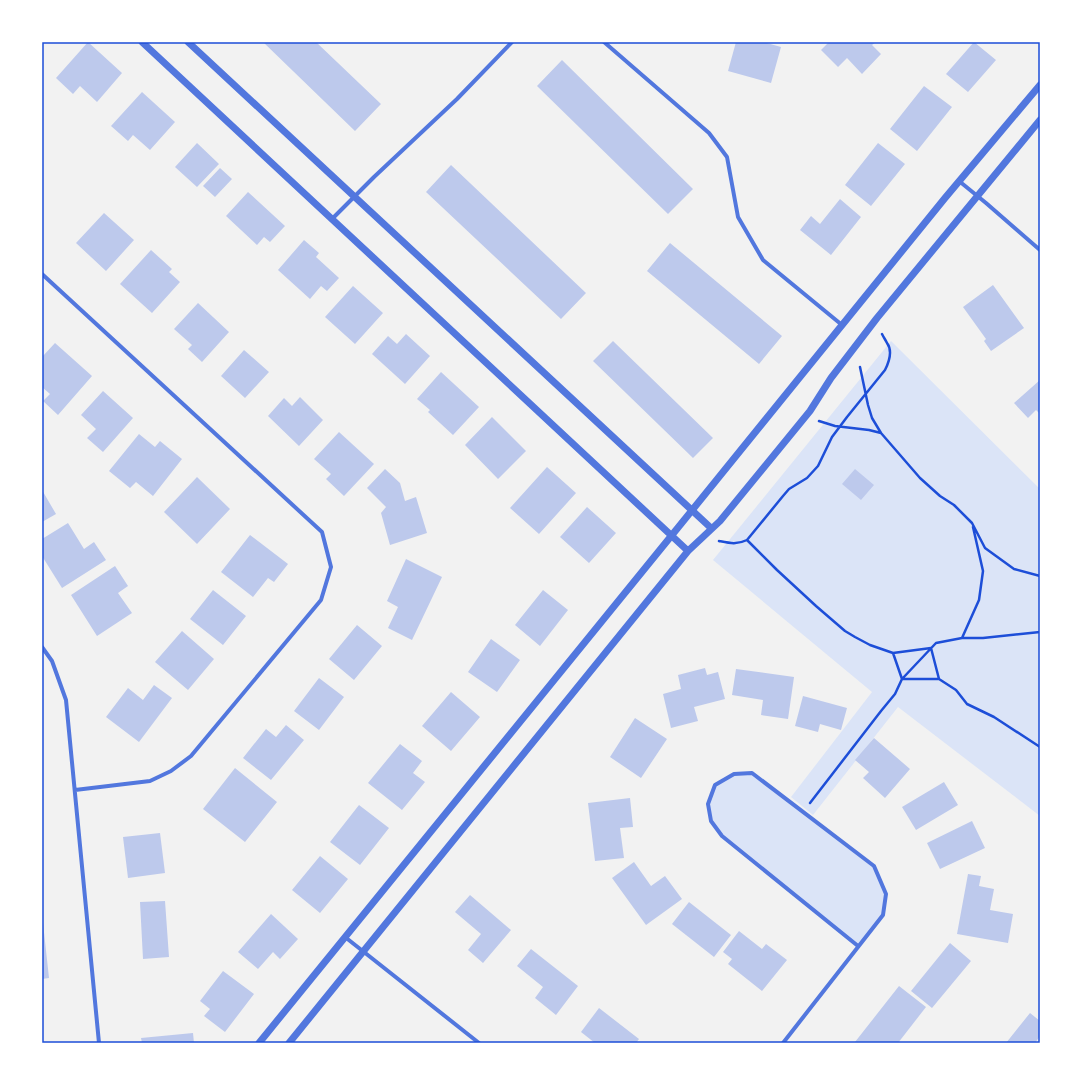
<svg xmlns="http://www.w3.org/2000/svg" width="1082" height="1085" font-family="Bitter,serif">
<rect width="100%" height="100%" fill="#f2f2f2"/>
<path fill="#dbe4f7" d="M891,341L1040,489V816L898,707L813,815L791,797L872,692L713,560Z
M752,773L874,866L886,894L883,915L858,946L722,836L711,821L708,804L715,785L734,774Z"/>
<path fill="#bdc9ec" d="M88,42L122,73L97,102L80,86L73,94L56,78Z
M263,42H316L381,104L355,131Z
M736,42H763L781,47L771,83L728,71Z
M829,42H876L872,45L881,54L862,74L847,58L838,67L821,50Z
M974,42L996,60L968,92L946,74Z
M562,60L693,189L668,214L537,86Z
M924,86L952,107L917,151L890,129Z
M142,92L175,122L150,150L133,135L128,141L111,126Z
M197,143L219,164L197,187L175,167Z
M878,143L905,164L871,206L845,185Z
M451,165L586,293L561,319L426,192Z
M220,168L232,179L215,197L203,186Z
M248,192L285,226L270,242L264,237L257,245L226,216Z
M840,199L861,217L831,255L800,230L811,216L820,224Z
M104,213L134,240L106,271L76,243Z
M304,240L319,253L316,257L339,278L327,291L321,286L310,299L278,270Z
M670,243L782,336L759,364L647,271Z
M151,250L172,269L169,272L180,282L152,313L120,284Z
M993,285L1024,328L991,351L984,341L986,339L963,307Z
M353,286L383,313L355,344L325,317Z
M198,303L229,332L202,362L188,349L192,345L174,329Z
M406,334L430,356L405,384L372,354L388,336L397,344Z
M613,341L713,438L693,458L593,361Z
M55,343L92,376L58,415L43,401L50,394L42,387V357Z
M244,350L269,372L245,398L221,376Z
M441,372L479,407L453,435L428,412L430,410L417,399Z
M1040,380V414L1036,410L1028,418L1014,403Z
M103,391L133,418L103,452L87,438L96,429L81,415Z
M300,397L323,420L299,446L268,416L284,398L292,406Z
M492,417L526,451L498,479L465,445Z
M339,432L374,464L344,496L326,479L331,474L314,459Z
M139,434L155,447L160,441L182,459L153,496L136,482L130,488L109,471Z
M547,467L576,493L539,534L510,508Z
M385,469L400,483L405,501L416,497L427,533L390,545L381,513L386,507L367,488Z
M855,469L874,485L861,500L842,484Z
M197,477L230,509L197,544L164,512Z
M42,490L56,514L42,522Z
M587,507L616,533L589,563L560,537Z
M68,523L84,549L94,542L106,560L62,588L42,556V539Z
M250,535L288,564L274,582L268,578L253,597L221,572Z
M406,559L442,577L412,640L388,628L398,607L387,601Z
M115,566L128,586L118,593L132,613L97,636L71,595Z
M213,590L246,616L223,645L190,619Z
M543,590L568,610L540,646L515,625Z
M357,625L382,646L354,680L329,659Z
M182,631L214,659L188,690L155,662Z
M491,639L520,660L497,692L468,672Z
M705,668L707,675L718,672L725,699L694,707L698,721L671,728L663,694L681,689L678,675Z
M736,669L794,677L788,719L761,715L763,700L732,695Z
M319,678L344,697L319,730L294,711Z
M154,685L172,698L139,742L106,717L128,688L143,700Z
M451,692L480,717L451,751L422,726Z
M803,696L847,708L841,730L820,724L818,732L795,726Z
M635,718L667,739L641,778L610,757Z
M286,725L304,740L271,780L243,758L266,729L276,737Z
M874,738L910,769L885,798L863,778L869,772L855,760Z
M400,744L422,761L413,773L425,782L402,810L368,783Z
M235,768L277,802L245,842L203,809Z
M944,782L958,805L916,830L902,807Z
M630,798L633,827L620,828L624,858L595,861L588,803Z
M359,805L389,828L360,865L330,842Z
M972,821L985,848L940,869L927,843Z
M160,833L165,873L128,878L123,837Z
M320,856L348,879L320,913L292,890Z
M634,862L651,886L665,876L682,899L646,925L612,878Z
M968,874L981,876L979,886L994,889L990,910L1013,914L1008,943L957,934Z
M470,895L511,930L483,963L468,950L481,934L455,912Z
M165,901L169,957L143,959L140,902Z
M689,902L731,935L714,957L672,924Z
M271,914L298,939L280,959L273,952L258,969L238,952Z
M42,923H43L49,978L42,979Z
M739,931L762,949L766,944L787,960L762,991L728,964L732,959L723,952Z
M950,943L971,961L932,1008L911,991Z
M531,949L578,986L556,1015L535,998L543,987L517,966Z
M223,971L254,994L225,1032L204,1016L210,1009L200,1001Z
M899,986L926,1007L898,1043H857L855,1042Z
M599,1008L639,1039L636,1043H595L581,1032Z
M1030,1013L1040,1021V1036L1035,1043H1006Z
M193,1033L194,1043H142L141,1038Z"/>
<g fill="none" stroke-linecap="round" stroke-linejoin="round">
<path stroke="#1d4ed8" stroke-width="2.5" d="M860,367L868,405L872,418L881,433L920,478L940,496L954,505L972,523L985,548L1014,569L1040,576
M819,421L835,426L869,430L881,433
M747,540L777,570L816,606L845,631L855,637L870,645L893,653L931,648L939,679L956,690L967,704L994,717L1040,747
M719,541C729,543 737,545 747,540L783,496L789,489L807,478L818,466L832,437L847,417L885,370C889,362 893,351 887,343C885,339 884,338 882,334
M962,638L979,600L983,571L973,527
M893,653L902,679H939
M810,803L881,711L895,694L902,679L936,643L962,638H983L1040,632"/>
<path stroke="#5277de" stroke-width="4" d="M604,42L709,133L727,157L738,217L763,260L842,325
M959,181L986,203L1040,250
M332,219L374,177L457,99L512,42
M42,274L322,532L331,567L321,600L191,756L171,771L150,781L75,790
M42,647L52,661L66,700L99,1043
M345,937L479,1043
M783,1043L883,915L886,894L874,866L752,773L734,774L715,785L708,804L711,821L722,836L858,946"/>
<path stroke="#5277de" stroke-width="7" d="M142,42L688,551
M188,42L711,528
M259,1043L672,535L945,198L1040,85
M289,1043L688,551L720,521L810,411L831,378L877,318L1040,120"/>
</g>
<rect width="1082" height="1085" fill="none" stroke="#ffffff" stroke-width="86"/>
<rect x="43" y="43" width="996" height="999" fill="none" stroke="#1d4ed8" stroke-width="1.5"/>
</svg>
